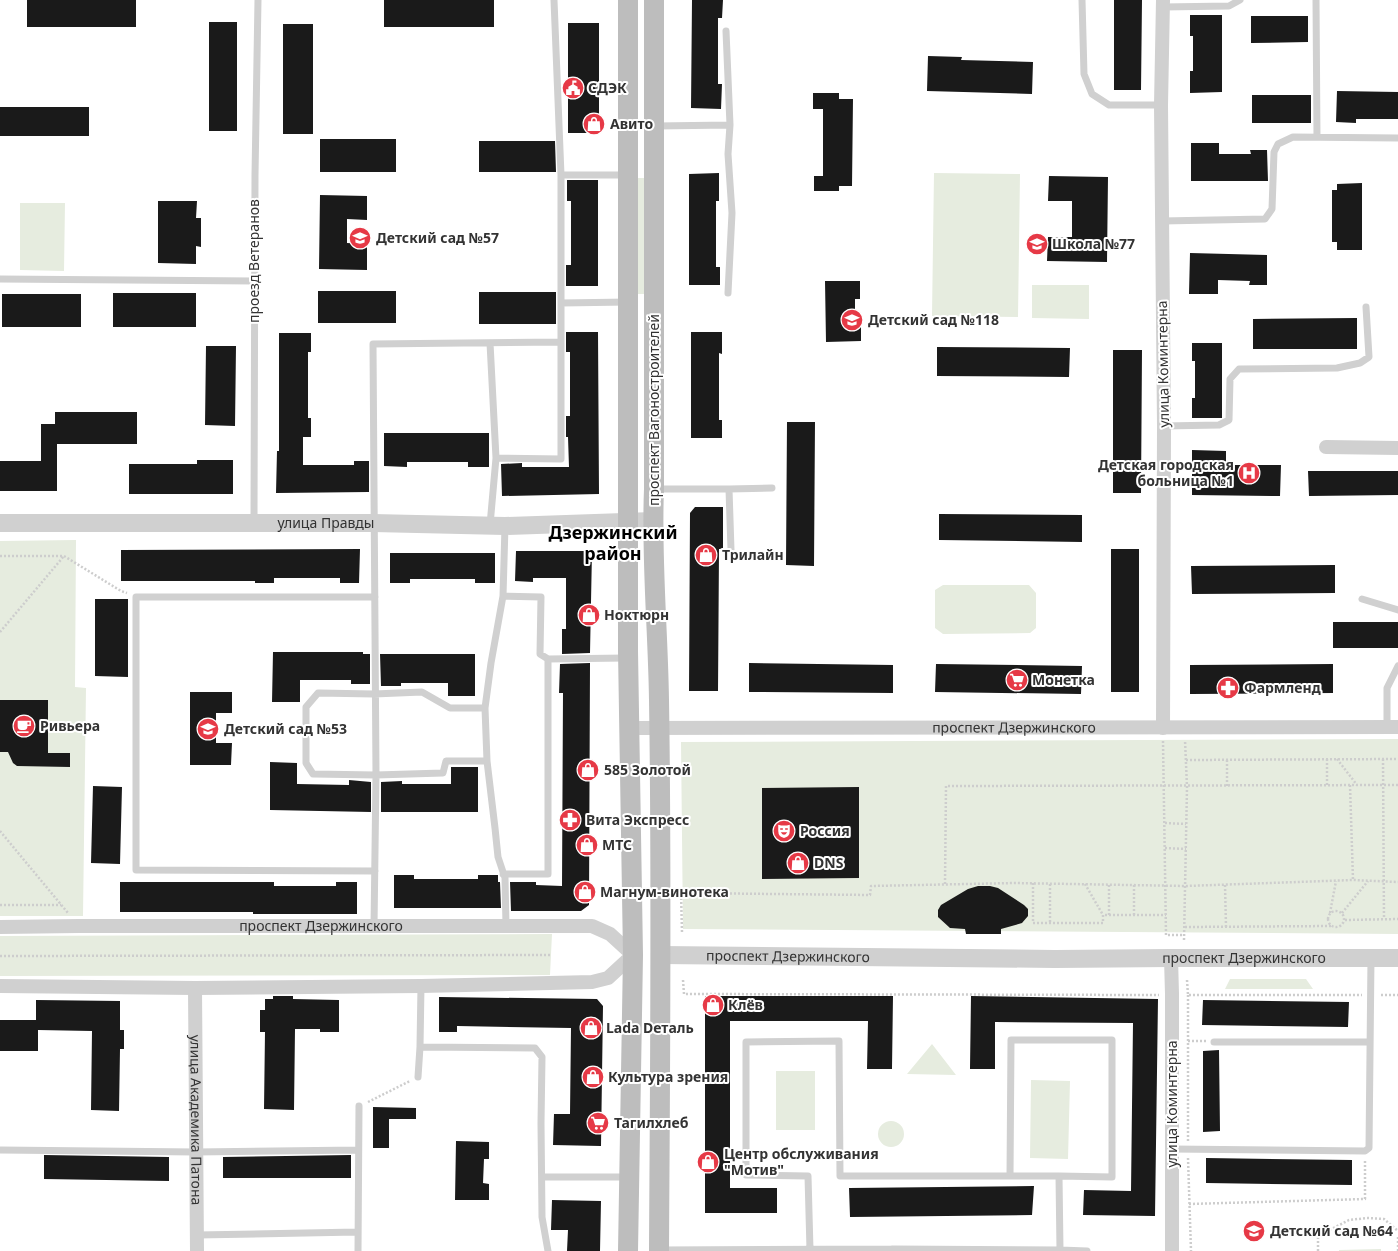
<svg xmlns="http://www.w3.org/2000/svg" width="1398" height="1251" font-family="'Noto Sans',sans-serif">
<rect width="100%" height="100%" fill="#fff"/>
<path fill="#e6ecdf" d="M934,173L1020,174L1018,317L932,316Z
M634,178H645V294H634Z
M20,203H65L64,271L20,270Z
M1032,285H1089V319L1032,318Z
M76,540L75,687L86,688L83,916H0V541Z
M943,585H1029L1036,593V628L1030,633L943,634L935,628V590Z
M1398,739V934L683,929L681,742Z
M552,934L550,975L0,976V936Z
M1230,979H1306L1313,989H1225Z
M932,1044L956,1075L907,1074Z
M776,1071H815V1130H776Z
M1031,1080L1070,1081L1068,1159L1030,1158Z
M878 1134a13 13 0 1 1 26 0a13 13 0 1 1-26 0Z
M1381,1249V1251H1339V1250Z"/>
<path fill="#1a1a1a" d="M27,0H136V27H27Z
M384,0H494V27H384Z
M692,0H723L722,18H718V84H722L721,109L691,108Z
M1114,0H1142L1141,90H1114Z
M1190,15H1222V92L1190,93V71H1193V36H1190Z
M1251,16H1308V42L1251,43Z
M209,22H237V131H209Z
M568,23H599V133H568Z
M283,24H313V134H283Z
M928,56L962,57L961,60L1033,62L1032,94L927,91Z
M1337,91L1398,92V119H1356V123L1336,122Z
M813,93H839V99H853L852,186H839V191H814V176H823V109H813Z
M1252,95H1311V123H1252Z
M0,107H89V136H0Z
M320,139H396V172H320Z
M479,141H555L556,172H479Z
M1191,143H1219V154H1251L1250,150H1267L1268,181H1191Z
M719,173V201H716V267H720V285H689V174Z
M1049,176L1108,177L1107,262L1047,261L1048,237H1072V201H1048Z
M567,180H598V286H566V265H571V201H567Z
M1362,183V250H1337V242H1332V190H1337V184Z
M320,195L367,196V220L347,219V243L367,244V270L319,269Z
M158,201H197L196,218H201V247L196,246V264L158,263Z
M1190,253L1267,255V285H1249L1250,281L1218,280V294H1189Z
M825,281H860V299H855V325H861V341L826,342Z
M318,291H396V323H318Z
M479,292H556V324H479Z
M113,293H196V327H113Z
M2,294H81V327H2Z
M1357,318V349H1253V319Z
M566,332H598L599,494L502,496L501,464L522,463V467H569L568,437H566V416H570V352H566Z
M691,332H722V354L719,353V420H722V438H691Z
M279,333H311V352H308V418H311V437H303V465H354V461H369V492L276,493L277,451H279Z
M1192,343H1222V418H1192V398H1195V361H1192Z
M206,346H236L235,426L205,425Z
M937,347L1070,348L1069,377L937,376Z
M1113,350H1142L1141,493H1113Z
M55,412H137V444H57V491H0V461H41V424H55Z
M787,422H815L814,566L786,565Z
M384,433H489V467H468V462H407V467L384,466Z
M1192,450L1226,451V465H1281L1280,496L1192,495Z
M197,460H233V494H129V464H197Z
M1308,471H1398V495L1309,496Z
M695,507H723V549H719L718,691H689L690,513Z
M939,514L1082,515V542L939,540Z
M360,549L359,583H340V578H274V583H255V581H121V550Z
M1111,549H1139V692H1111Z
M516,551H592L590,653L562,654V629H566V578H533V582L515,581Z
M390,553H495V583H475V579H410V583H390Z
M1335,565V593L1192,594L1191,566Z
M95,599H128V677L95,676Z
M1333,622H1398V648H1333Z
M273,652H363V654H370V684H351V680H300V702H272Z
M380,654H475V696H448V683H401V686H381Z
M590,663L589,905L581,911H511L510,882H536V885L562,886L563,693H559L560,664Z
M749,663L893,665V693L749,692Z
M936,664L1082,666L1081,694L935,692Z
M1333,664V693L1190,694V665Z
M190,692H232V713H216V743H232L231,765H190Z
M0,700H48V753H70V767L17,766L13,763L8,752H0Z
M270,762L297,763V784L349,785V780L371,782V812L270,810Z
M451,767H478V812H381V782L402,781V784H451Z
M93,786L122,787L120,864L91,863Z
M859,787V878L762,879V788Z
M394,875H414V879H478V875H498V882H500L501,908H394Z
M120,882H274V886H336V882H357V914H253V912H120Z
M978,886H990L998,888L1024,905L1028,909V916L1022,923L1001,929V934H966L965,929L950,928L938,917V910L941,905L968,889Z
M273,996H293V999L339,1000V1032H320V1029H295L294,1110L264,1109L265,1032H260V1010H265V999H273Z
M705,996H893L892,1069H867L868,1021H730V1188H777V1213H705Z
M971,996L1158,999L1155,1216L1083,1215L1084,1190L1131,1191L1133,1023L995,1022V1069H970Z
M439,997L597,999L603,1006L601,1146L553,1145L554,1114H570L571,1028L457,1026V1032H439Z
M36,1000L120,1001V1030H124V1049H120L119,1111L91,1110L92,1031L38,1030V1051H0V1020H36Z
M1203,1000L1349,1002L1348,1027L1202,1025Z
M1219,1050L1220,1131L1203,1132V1051Z
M373,1107L416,1108V1119H389V1148H373Z
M456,1141L489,1142V1159H484L483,1183L489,1184V1200H455Z
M44,1155L169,1157V1181L44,1179Z
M351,1155V1178H223V1157Z
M1206,1158L1352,1160V1185L1206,1183Z
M1034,1186L1032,1215L850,1217L849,1188Z
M552,1200L601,1201L600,1251H567L568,1230H551Z"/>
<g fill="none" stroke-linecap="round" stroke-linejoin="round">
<path stroke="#cdcdcd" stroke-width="2.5" stroke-dasharray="2 2" stroke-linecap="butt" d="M0,556H64L121,591L127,593
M0,632L64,556
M1163,741L1166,935H1184
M1337,759L1357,785
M1383,759L1384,919
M1186,760L1398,759
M1327,785V759
M1350,785L1353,880
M1227,786V759
M1165,823L1186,824
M0,831L68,913
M1165,848L1186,849
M1033,883V923H1103V915H1166
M945,884L946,786L1398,785
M1050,884V923
M1085,884L1103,915
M1109,885V915
M1225,885L1226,927
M0,905H61
M1328 919a8 8 0 1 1 16 0a8 8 0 1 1-16 0Z
M1330,913L1336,881
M1342,913L1368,881
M1134,915V885
M1345,920L1398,919
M1185,927L1332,926
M682,932L681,893L870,895L871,886L1014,883L1186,886L1353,880L1398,882
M1184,940L1187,787L1185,740
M0,956L551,955
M683,980L684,994L1159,995
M1187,980L1188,995H1362
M1381,995H1398
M1188,1041H1206
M368,1102L410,1081
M1188,1141V995
M1188,1158L1191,1251
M1189,1204L1365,1199V1161
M1318,1251V1236L1349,1220L1367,1218L1384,1219L1398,1231
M1398,1251V1237"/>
<path stroke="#d0d0d0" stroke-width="7" d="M554,0L561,175H626
M1082,0L1084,74L1092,94L1109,105H1161
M1316,0L1317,137
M1163,7L1229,6L1240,0
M726,31L730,125L728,154L732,213L728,293
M656,126L730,125
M1162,221L1265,219L1272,209L1274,152L1278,144L1293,137L1398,138
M0,279L254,281
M561,303V175
M490,343L496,458
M1164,426L1219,425L1229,420L1230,379L1239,369L1337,368L1360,363L1369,357L1366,307
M655,489H729L731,550
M729,489L772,488
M254,522L255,175L258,0
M490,525L496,458L561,459V303L628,302
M505,526L503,596L491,663L485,708L487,761L495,828L498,857L505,878L506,926
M503,596L541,597L540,654L548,659L626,658
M375,597H136V870L375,871
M1362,599L1398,610
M485,708H450L422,692L374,694L318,693L306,707V763L313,774L376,775L443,773L446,761H487
M1387,727V688L1398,666
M503,874H548V659
M374,927L376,775L373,344L561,342
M1214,1042H1370
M420,1047L535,1048L542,1057L541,1123L542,1217L548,1251
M418,1077L420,1047L421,986
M1172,1149L1365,1151L1369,1148L1371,958
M0,1150L196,1152L358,1150
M1010,1176L1011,1040H1112V1177L1059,1176
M542,1177H628
M197,1235L357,1232
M660,1250L892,1249V1251
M810,1250L808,1176L746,1175V1042L839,1041L840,1176H1059L1060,1250L892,1249
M1060,1250L1087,1251
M358,1251L359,1106"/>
<g stroke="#d0d0d0" stroke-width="14">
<path d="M1326,447L1398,448"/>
<path id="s1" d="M629,728L1398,727"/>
<path d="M1163,728L1164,426L1161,105L1163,0"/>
<path id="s2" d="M0,927L79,926H592L610,934L633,955L608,978L592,982L421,986L195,988L0,986"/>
<path d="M1171,958L1172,994V1251"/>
<path id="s3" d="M195,988L197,1251"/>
</g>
<g stroke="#d0d0d0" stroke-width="18">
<path id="s4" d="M0,523H373L505,526L653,521"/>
<path id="s5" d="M660,955L1055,959L1171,958H1398"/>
</g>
<path stroke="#bdbdbd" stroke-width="20" d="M628,0V651L633,955L628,1251
M654,0V489C651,559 658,629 659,700C662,883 660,1067 659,1251"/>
</g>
<defs>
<g id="civic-disc" transform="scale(1.15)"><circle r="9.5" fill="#e63946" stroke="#fff"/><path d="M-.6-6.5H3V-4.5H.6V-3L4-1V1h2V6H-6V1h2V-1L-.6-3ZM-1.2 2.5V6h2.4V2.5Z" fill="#fff"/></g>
<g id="shop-disc" transform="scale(1.15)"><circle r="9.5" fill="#e63946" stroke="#fff"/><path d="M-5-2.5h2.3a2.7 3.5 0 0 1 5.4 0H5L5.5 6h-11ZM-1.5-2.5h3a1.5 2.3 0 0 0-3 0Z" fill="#fff"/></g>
<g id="school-disc" transform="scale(1.15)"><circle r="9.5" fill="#e63946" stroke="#fff"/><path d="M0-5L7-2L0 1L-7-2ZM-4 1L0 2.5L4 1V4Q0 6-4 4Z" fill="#fff"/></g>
<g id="hospital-disc" transform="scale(1.15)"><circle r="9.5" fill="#e63946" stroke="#fff"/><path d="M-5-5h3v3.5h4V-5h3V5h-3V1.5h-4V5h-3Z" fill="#fff"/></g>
<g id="supermarket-disc" transform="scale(1.15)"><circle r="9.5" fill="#e63946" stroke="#fff"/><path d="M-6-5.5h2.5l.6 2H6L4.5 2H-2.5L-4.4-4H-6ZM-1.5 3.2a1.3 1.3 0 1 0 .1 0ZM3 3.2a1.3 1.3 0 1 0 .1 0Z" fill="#fff"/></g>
<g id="pharmacy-disc" transform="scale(1.15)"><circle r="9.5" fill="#e63946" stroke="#fff"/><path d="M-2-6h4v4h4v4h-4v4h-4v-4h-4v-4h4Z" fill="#fff"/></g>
<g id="cafe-disc" transform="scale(1.15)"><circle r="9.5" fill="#e63946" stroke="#fff"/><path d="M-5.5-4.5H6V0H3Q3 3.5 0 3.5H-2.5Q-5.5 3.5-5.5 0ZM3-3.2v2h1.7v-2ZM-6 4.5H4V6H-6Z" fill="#fff"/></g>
<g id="theatre-disc" transform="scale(1.15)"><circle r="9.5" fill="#e63946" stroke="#fff"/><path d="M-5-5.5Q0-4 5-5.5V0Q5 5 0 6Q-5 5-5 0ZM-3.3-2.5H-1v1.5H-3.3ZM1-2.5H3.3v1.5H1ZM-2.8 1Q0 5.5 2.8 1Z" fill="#fff"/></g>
</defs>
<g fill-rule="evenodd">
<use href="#civic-disc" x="573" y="88"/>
<use href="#shop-disc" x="594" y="124"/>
<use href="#school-disc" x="360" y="238"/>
<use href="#school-disc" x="1037" y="244"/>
<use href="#school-disc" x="852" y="320"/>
<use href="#hospital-disc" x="1249" y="473"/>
<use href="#shop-disc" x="706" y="555"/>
<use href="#shop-disc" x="589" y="615"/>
<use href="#supermarket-disc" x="1017" y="680"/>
<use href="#pharmacy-disc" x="1228" y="688"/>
<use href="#cafe-disc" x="24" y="726"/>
<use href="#school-disc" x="208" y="729"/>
<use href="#shop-disc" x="588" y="770"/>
<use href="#pharmacy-disc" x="570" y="820"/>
<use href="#theatre-disc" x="784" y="831"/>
<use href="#shop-disc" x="587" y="845"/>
<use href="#shop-disc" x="798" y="863"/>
<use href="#shop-disc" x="585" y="892"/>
<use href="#shop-disc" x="713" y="1005"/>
<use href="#shop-disc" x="591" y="1028"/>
<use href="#shop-disc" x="593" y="1077"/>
<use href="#supermarket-disc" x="598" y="1123"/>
<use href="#shop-disc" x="708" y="1162"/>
<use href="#school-disc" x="1254" y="1231"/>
</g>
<g text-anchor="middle" stroke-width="4" stroke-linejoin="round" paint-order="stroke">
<g font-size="14" font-weight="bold" fill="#333" stroke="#fff" text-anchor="start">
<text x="588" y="93">СДЭК</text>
<text x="610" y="129">Авито</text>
<text x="376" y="243">Детский сад №57</text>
<text x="1052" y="249">Школа №77</text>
<text x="868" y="325">Детский сад №118</text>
<text x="1234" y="470" text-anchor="end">Детская городская<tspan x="1234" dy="16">больница №1</tspan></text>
<text x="722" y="560">Трилайн</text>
<text x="604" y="620">Ноктюрн</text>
<text x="1032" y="685">Монетка</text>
<text x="1244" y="693">Фармленд</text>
<text x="40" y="731">Ривьера</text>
<text x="224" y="734">Детский сад №53</text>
<text x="604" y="775">585 Золотой</text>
<text x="586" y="825">Вита Экспресс</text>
<text x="800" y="836">Россия</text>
<text x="602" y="850">МТС</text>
<text x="814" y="868">DNS</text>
<text x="600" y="897">Магнум-винотека</text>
<text x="728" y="1010">Клёв</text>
<text x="606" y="1033">Lada Dеталь</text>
<text x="608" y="1082">Культура зрения</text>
<text x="614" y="1128">Тагилхлеб</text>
<text x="724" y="1159">Центр обслуживания<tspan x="724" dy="16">"Мотив"</tspan></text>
<text x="1270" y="1236">Детский сад №64</text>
</g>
<g font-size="14" fill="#333" stroke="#fff">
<text transform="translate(254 261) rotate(-90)" y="5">проезд Ветеранов</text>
<text transform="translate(1163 364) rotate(-91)" y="5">улица Коминтерна</text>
<text transform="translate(654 410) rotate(-90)" y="5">проспект Вагоностроителей</text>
<text dy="5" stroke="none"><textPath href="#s4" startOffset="326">улица Правды</textPath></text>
<text dy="5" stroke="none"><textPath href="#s1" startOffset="385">проспект Дзержинского</textPath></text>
<text dy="5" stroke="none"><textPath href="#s2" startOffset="321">проспект Дзержинского</textPath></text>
<text dy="5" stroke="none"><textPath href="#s5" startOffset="128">проспект Дзержинского</textPath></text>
<text dy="5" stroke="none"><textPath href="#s5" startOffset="584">проспект Дзержинского</textPath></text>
<text transform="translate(1172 1104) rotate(-90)" y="5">улица Коминтерна</text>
<text dy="5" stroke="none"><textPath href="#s3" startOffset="132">улица Академика Патона</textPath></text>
</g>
<g font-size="18" font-weight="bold" fill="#000" stroke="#fff">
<text x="613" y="539">Дзержинский<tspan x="613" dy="21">район</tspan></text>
</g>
</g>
</svg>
